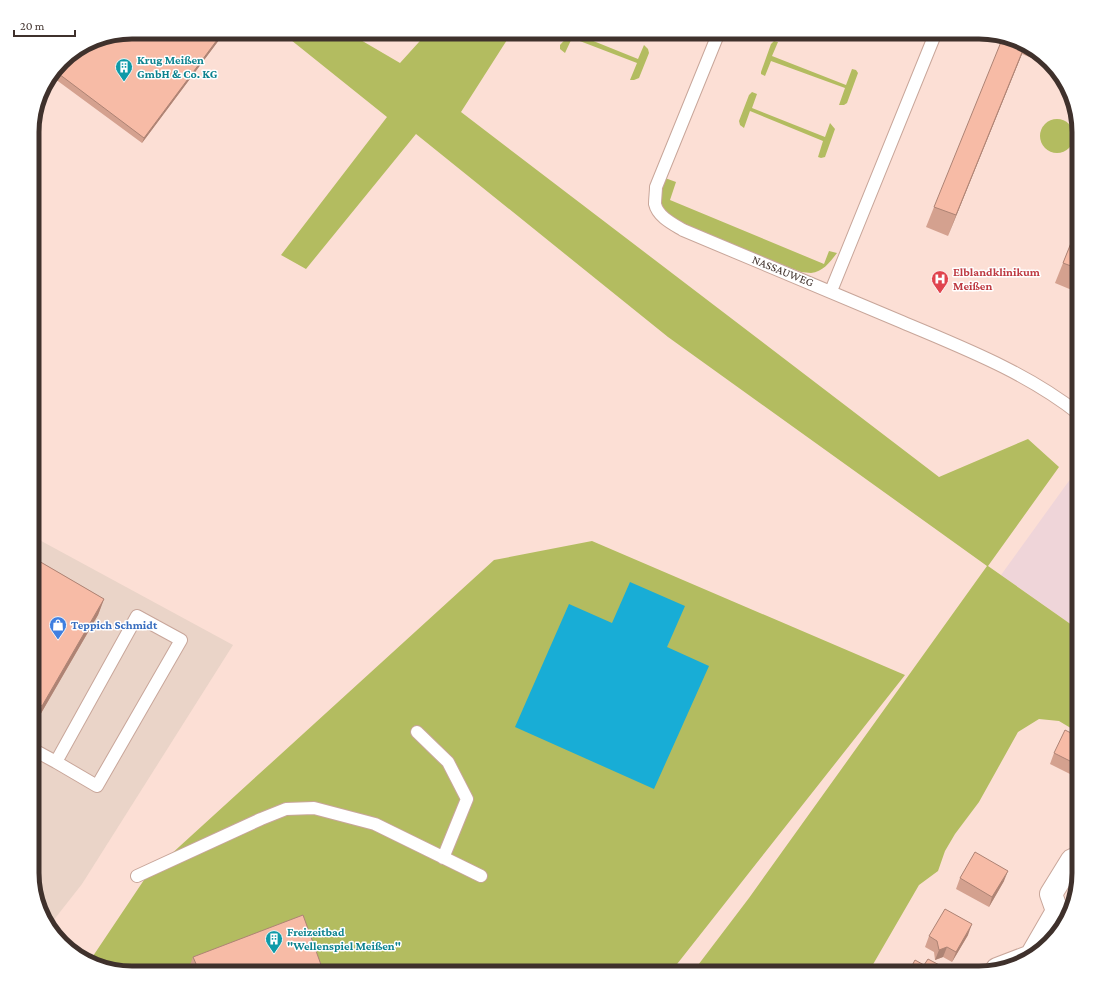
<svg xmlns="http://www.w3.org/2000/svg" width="1111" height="1005" font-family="'Crimson Pro',serif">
<rect width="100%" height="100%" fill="#fcdfd5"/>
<path fill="#ead4c8" d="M32,536L233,645L82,884L49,926L40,912L32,880Z"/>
<path fill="#efd5d9" d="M1079,467V630L1001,575Z"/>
<path fill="#b3bc60" d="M281,32H347L400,63L428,32H512L461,112L939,477L1028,439L1059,467L988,566L1079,630V733L1059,721L1039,719L1018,732L979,802L955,834L945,851L938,871L919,885L868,973H692L749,898L987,566L668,337L416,134L306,269L281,255L387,117Z
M572,32H583L581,36L638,59L644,45L648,49L649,53L639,78L634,80H630L637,63L572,38L565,53L560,49V45Z
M774,41L778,42L772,56L846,85L852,69L856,70L858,73L847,103L844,105H839L845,88L771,61L765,76L761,74V72L771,44Z
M752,92L757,94L752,108L825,137L830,123L835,129L825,157L821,158L818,157L823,141L750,111L744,128L740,125L739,121L749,95Z
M1040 136a17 17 0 1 1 34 0a17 17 0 1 1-34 0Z
M665,178L676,182L670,200L824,264L829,251L837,253C830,262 823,272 811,273C808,273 804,272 801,272L680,225C659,212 657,200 665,178Z
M592,541L905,675L670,973H131L94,965L89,962L146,877L494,560Z"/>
<path fill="#18add6" d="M630,582L685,606L667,647L709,666L654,789L515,727L569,604L612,623Z"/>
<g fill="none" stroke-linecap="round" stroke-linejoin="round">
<g stroke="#c8a69a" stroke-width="14">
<path id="lane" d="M719,32L656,187C656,192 655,198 655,204C658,217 673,224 683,230C756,260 829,291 902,322C963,348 1026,372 1079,414
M831,291L936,32
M137,616L181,640L97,786L56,762Z
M417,732L448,762L467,799L443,858
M32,749L56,762
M137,876L261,819L286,809L314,808L375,824L481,876"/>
</g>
<g stroke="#c8a69a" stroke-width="24">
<path id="street" d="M997,969L1031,956L1057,911L1051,894L1072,860L1079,858"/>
</g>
<use href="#lane" stroke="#fff" stroke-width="12"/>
<use href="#street" stroke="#fff" stroke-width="22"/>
</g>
<path fill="#d4a18f" d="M132,32H225L142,143L51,76L66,57Z
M1018,40L1050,61L1054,67L1022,54L948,236L926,227L934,207Z
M1079,223V293L1055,283Z
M32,557L104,599L98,615L36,722L32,720Z
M1079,737V766L1074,776L1050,764L1054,753Z
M960,878L1004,881L989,907L956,889Z
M968,935L952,962L943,957L935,960L934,952L925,947L929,936Z
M193,957L324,973H187Z"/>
<path fill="#ad8374" d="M223,32H225L142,143L144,138Z
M1025,45L1022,54L948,236L956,215Z
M104,599L98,615L36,722L42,706Z
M1079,763V766L1074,776Z
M1008,871L1004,881L989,907L992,897Z
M972,924L968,935L952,962L956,952Z
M947,947L943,957L935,960L939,950Z"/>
<path fill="#f7bba6" stroke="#ad8374" d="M132,32H223L144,138L55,71L66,57L94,40Z
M1003,37L1018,40L1025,45L956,215L934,207Z
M1079,223V269L1063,263Z
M32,557L104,599L42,706L32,701Z
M1065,730L1079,737V763L1078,765L1054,753Z
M975,852L1008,871L992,897L960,878Z
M945,909L972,924L956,952L947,947L939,950L937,941L929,936Z
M303,915L324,973H200L193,957Z
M928,959L945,968L942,973H908L915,960L924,965Z"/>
<defs>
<g id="building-pin" transform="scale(0.9)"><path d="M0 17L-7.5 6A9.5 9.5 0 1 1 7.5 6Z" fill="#0f9aa8" stroke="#fff"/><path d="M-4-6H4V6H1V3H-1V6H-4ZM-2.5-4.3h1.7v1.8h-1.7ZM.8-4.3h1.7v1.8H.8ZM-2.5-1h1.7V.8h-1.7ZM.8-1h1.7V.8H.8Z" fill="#fff"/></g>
<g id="hospital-pin" transform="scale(0.9)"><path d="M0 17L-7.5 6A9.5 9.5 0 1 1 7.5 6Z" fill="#e0444e" stroke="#fff"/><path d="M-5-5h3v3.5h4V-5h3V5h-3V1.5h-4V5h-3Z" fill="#fff"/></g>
<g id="shop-pin" transform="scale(0.9)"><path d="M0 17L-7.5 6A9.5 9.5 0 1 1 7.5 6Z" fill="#3f7fe0" stroke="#fff"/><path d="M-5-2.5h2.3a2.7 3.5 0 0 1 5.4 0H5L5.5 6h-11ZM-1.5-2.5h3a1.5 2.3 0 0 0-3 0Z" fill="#fff"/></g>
</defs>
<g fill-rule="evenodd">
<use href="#building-pin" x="124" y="67"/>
<use href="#hospital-pin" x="940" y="279"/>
<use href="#shop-pin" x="58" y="625"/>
<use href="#building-pin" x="274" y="939"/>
</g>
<g text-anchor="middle" stroke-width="3" stroke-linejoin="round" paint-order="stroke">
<g font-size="12" font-weight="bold" fill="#0d838f" stroke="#fff" text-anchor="start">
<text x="137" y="64">Krug Meißen<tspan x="137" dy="14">GmbH &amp; Co. KG</tspan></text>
<text x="287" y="936">Freizeitbad<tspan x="287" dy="14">"Wellenspiel Meißen"</tspan></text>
</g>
<g font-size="12" fill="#3f312c" stroke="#fff">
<text transform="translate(783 271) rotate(22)" y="4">NASSAUWEG</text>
</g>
<g font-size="12" font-weight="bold" fill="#be3a42" stroke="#fff" text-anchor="start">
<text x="953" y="276">Elblandklinikum<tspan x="953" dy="14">Meißen</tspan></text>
</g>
<g font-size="12" font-weight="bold" fill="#366cbe" stroke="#fff" text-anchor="start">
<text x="71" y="629">Teppich Schmidt</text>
</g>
</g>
<path d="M0 0H1111V1005H0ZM132 39H979A93 93 0 0 1 1072 132V873A93 93 0 0 1 979 966H132A93 93 0 0 1 39 873V132A93 93 0 0 1 132 39Z" fill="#fff" fill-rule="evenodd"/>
<path fill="none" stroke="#3f312c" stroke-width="5" d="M132 39H979A93 93 0 0 1 1072 132V873A93 93 0 0 1 979 966H132A93 93 0 0 1 39 873V132A93 93 0 0 1 132 39Z"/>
<path d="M14 30v6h61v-6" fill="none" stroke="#3f312c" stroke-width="2"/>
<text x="20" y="30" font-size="12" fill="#3f312c" stroke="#ffffff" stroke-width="3" paint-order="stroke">20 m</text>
</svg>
